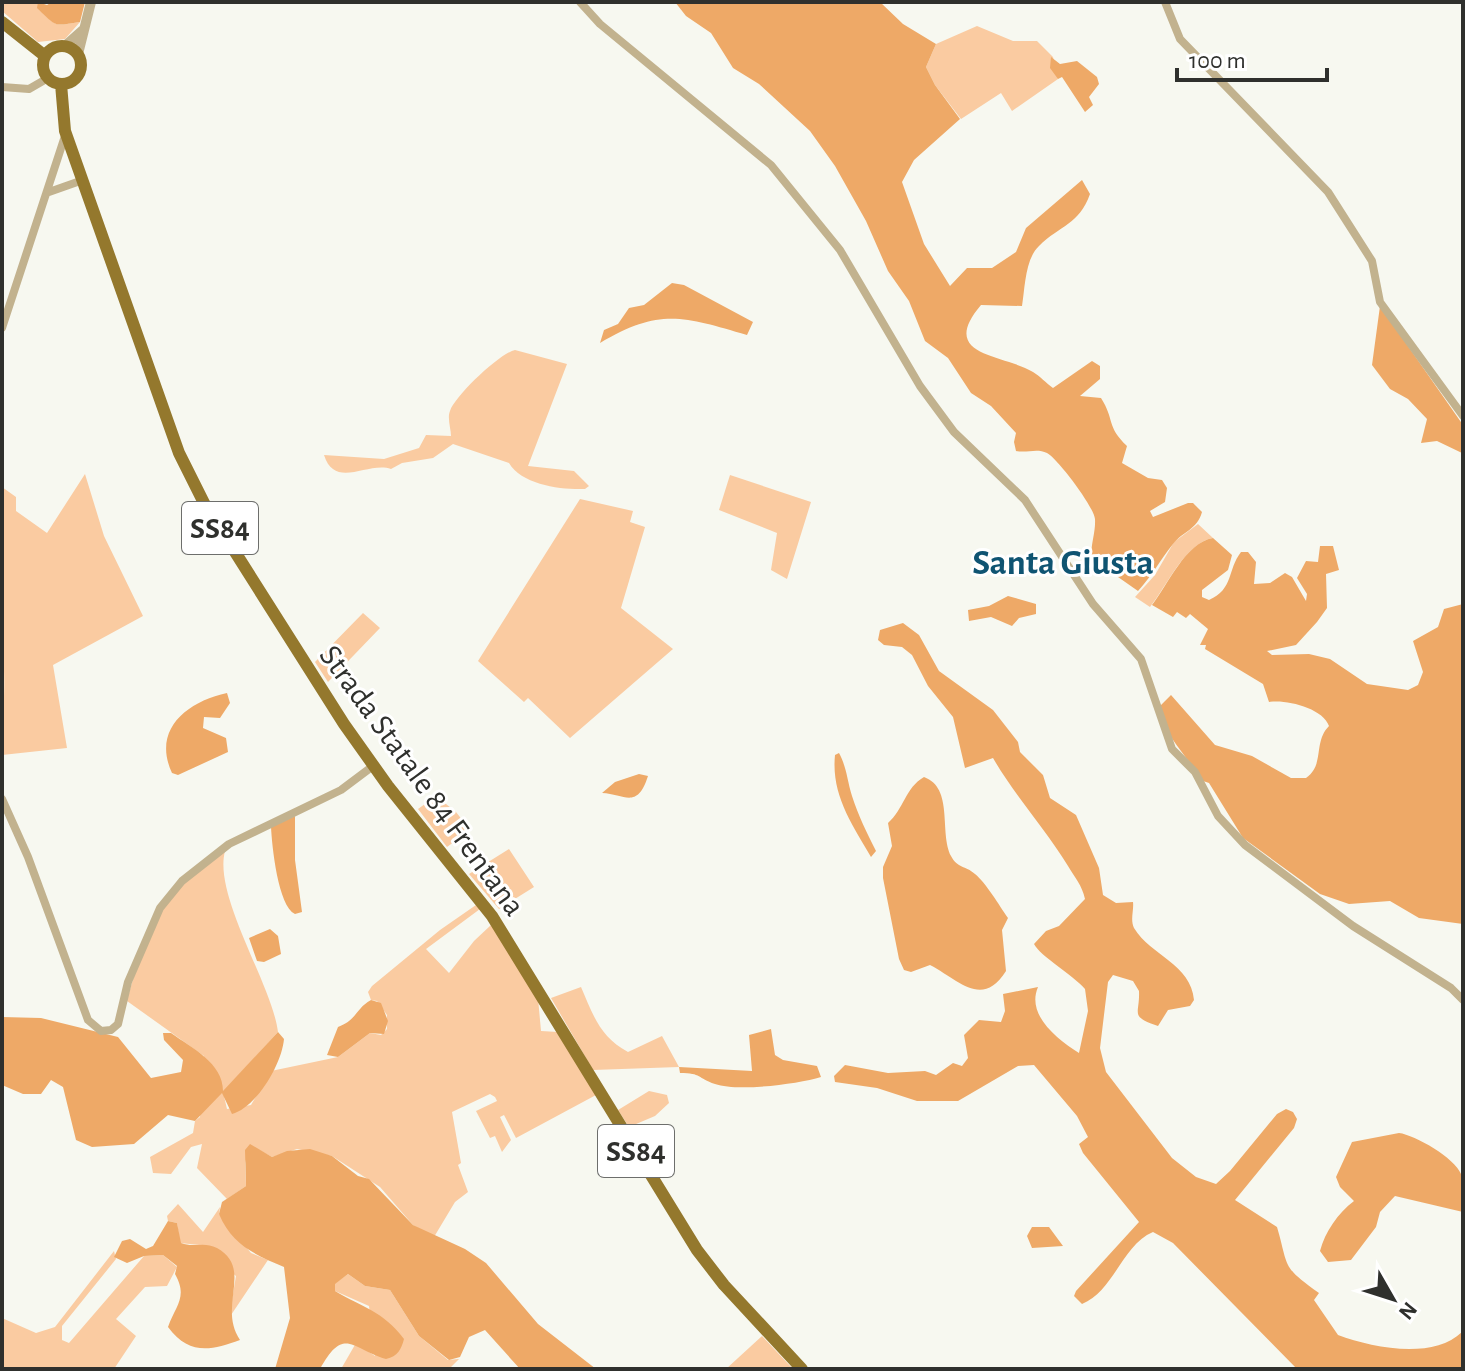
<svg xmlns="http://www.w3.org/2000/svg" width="1465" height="1371" font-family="'Alegreya Sans',sans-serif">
<rect width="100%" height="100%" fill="#f7f8f0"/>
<path fill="#facba1" d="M2,2H38V8C59,28 53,26 80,22L65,39L38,42L2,11Z
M977,26L1013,41H1037L1053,57L1058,79L1012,111L1001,93L961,119L935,85L926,67L936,44Z
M515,350L567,364L528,466L574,471L589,486L585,489C562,490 522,485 509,463L453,444L433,458L402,463L391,469C368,461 335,490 324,455L384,459L419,448L426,435L451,436C451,429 447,418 450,411C455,396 500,353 515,350Z
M85,474L104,536L143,616L53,665L67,748L2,755C2,732 7,670 2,654V487L16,497V511L47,533Z
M730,475L811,502L787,579L771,570L777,533L719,510Z
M580,499L633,511L630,522L645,527L621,608L673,649L570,738L528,698L524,702L478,661Z
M1198,524L1213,538C1185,543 1167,586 1150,607L1135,597L1155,575L1174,542Z
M363,613L380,628L328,682L315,662Z
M436,796L456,812L470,830L447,847L418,809Z
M509,849L534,887L499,909L469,874Z
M225,851C213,896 272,984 278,1032L223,1092L227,1109L251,1105L271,1071L338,1057L370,1033L381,1035L387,1029V1015L377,1001L371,1000L368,992L372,986L440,930L476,905L480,909L426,949L449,973L474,941L491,925L538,998L541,1031L558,1032L596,1095L516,1138L504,1115L500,1117L511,1140L502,1152L495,1136L490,1138L476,1111L497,1101L495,1097L490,1094L452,1112L461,1163L458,1165L468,1192L455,1202L434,1237L413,1225L380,1187L332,1156L297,1149L272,1157L250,1145L245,1163L246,1186L227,1199L197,1168L202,1144L191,1147L171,1174L153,1173L150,1157L193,1133L195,1121L200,1117L204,1056L127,1001C135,970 153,914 176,891C190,876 208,864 225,851Z
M581,987C593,1015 600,1037 628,1052L662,1036L679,1067L593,1070L551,998Z
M649,1091L667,1095L669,1103L655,1116L629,1127L618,1110Z
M178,1204L203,1232L220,1207L219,1214L251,1253L268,1260L229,1318L236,1276L199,1245L180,1243L177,1223L168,1221L167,1216Z
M114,1251L116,1259L62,1326V1340L69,1343L144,1256L163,1255L177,1267L167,1286L145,1287L116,1319L136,1336L114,1369H2V1318L36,1333L55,1327Z
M348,1274L365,1286L390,1290L419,1336L448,1360L459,1359L449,1369H341L356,1343L375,1356L369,1306L335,1291L334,1284Z
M762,1336L793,1369H726Z"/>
<path fill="#eea967" d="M38,2L47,5L52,2H85L80,22C53,26 58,28 37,8Z
M675,2H880L903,24L936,44L926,67L935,85L960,119L914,160L902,182L924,244L950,286L967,268H992L1016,252L1026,228L1082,180L1090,194C1079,225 1060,225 1039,246C1025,259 1025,288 1022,306L981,305C937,357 1004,354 1033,372C1040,376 1046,383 1053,388L1092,361L1100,366V379L1080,396L1101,398C1115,420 1106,426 1127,446L1122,463L1148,478L1162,480L1167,488L1165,502L1150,511L1153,517L1188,503H1193L1202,512C1197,530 1183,531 1173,544C1160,560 1152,576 1138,591L1108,570L1096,569C1086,551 1096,538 1095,519C1094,507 1058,459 1047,453C1037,448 1028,453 1016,451L1014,442L1016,433L991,406L971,393L948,358L925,341L909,301L888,271L866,221L835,166L810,131L759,84L733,68L711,33L686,16Z
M1051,57L1060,64L1077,61L1097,77L1099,84L1089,97L1093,105L1085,112L1062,77L1058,79L1050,68Z
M672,283L684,285L753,322L747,335C685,317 660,307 600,343L604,330L618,324L629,308L644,305Z
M1380,306L1463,425V460L1462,453L1437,441L1421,443L1427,419L1408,399L1390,389L1372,365Z
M1213,538L1232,555L1228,570L1202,590V597L1209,600C1234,589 1227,570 1241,552H1248L1256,562L1254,584L1270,583L1285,573L1292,577L1306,601L1307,594L1297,578L1306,561L1318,562L1320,546H1333L1339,570L1326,574L1327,608L1317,622L1296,645L1267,651L1272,655L1309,654L1330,659L1367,684L1408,690L1418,685L1423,672L1413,641L1438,627L1444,609L1463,604V924L1419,918L1390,901L1349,904L1320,894L1243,838L1209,783L1203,781C1185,755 1170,740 1156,710L1171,695L1215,745L1252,756L1291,778H1306C1325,765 1313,742 1329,726C1323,708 1286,699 1269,702L1263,684L1205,649L1206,645H1200L1208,629L1190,614L1186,618L1177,612L1173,617L1152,605C1168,585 1185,543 1213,538Z
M1008,596L1036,604V614L1019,618L1012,626L991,617L969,621L968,610L989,606Z
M903,623L919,635L939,671L993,710L1018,742L1020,752L1043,775L1050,798L1076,815L1099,868L1103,895L1116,903L1133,902C1134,910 1130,920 1134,928C1151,956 1191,964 1194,1000L1190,1006L1168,1010L1158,1026C1129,1016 1140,1015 1139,991L1133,981L1113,975L1108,982L1100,1048L1106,1072L1172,1158L1196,1177L1216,1184L1230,1171L1277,1114L1286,1109L1293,1112L1297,1119L1294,1128L1235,1200L1277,1227C1289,1268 1281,1266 1319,1293L1314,1300L1338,1335C1373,1348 1433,1360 1462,1332L1463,1369H1297L1173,1243L1153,1232C1122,1245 1114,1291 1082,1304L1074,1296L1076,1291L1139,1222L1083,1153L1079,1144L1088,1137L1077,1116L1034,1065L1018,1066L958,1101H917L877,1088L835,1082L834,1076L845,1065L888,1073L925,1071L936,1075L953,1063L962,1066L968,1058L964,1035L979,1020L1001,1022L1005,1011L1003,994L1038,987C1026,1015 1057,1039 1079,1053L1088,1011L1085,989C1073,975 1040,956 1034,944L1046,931L1059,926L1085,899C1082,885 1075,878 1068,866C1045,828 1015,796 993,758L965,768L953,717L928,686L912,655L902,647L884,645L878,640L880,630Z
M227,693L230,703L220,718L204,717L203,728L226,738L228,752L178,775L172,773C152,730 186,702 227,693Z
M839,753C847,768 847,780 852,796C858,815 867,833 876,851L871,857C852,824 831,795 835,755Z
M639,774L648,776C637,810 625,794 602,793L615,782Z
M924,777C954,788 939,832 951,856C958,869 965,865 975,874C986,883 999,905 1008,918L1002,930L1006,971C982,1009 959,980 930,965L911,972L904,970L899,959L883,878V867L892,846L888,823C904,809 905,788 924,777Z
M295,816V860L302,912L295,914C278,906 272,846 271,827Z
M270,929L278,936L281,954L264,962L257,961L249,938Z
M371,1000L381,1003L388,1021L384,1034L370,1033L338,1057L327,1055L338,1027C357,1020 356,1008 371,1000Z
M2,1017L41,1018L118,1037L151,1078L181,1072L183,1060L164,1040L163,1033H171C192,1048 223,1063 223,1091L278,1032L284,1039C282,1064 256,1108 232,1114L222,1093L195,1121L168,1115L134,1144L92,1147L76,1140L63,1087L51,1080L41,1094H23L2,1085Z
M771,1029L775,1055L783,1060L817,1066L821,1077C798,1084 738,1092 715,1084C697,1078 702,1073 680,1073L679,1067L752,1071L749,1035Z
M1399,1133C1415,1135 1455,1158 1461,1174C1465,1185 1463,1199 1463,1212L1395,1196L1380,1212L1376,1227L1351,1260L1328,1262L1320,1251C1325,1232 1338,1213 1354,1201L1340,1187L1336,1177L1352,1142Z
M250,1144L272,1157L287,1151L310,1149L332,1156L358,1176L369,1179L413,1225L465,1249L486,1263L538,1324L596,1369H520L485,1330L469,1337L460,1357L449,1360L419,1336L390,1290L365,1286L348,1274L335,1284V1291C363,1308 382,1310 404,1339C401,1350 398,1356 386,1359C352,1349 344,1325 320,1369H275L290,1318L284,1267C254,1254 232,1245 219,1214L222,1202L246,1186L245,1150Z
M168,1221L177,1223L181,1243C194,1248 204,1241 217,1248C254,1269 217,1306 240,1340C210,1351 189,1355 168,1327C176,1305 188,1297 175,1274L177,1266L163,1255L144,1256L127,1263L114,1257L122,1241L130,1239L146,1249L153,1246Z
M1032,1227H1049L1063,1246L1032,1248L1027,1236Z"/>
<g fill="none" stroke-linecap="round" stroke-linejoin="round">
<path stroke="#c2b28e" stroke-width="8" d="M580,2L600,24L771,165L840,250L920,386L954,432L1025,500L1093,604L1141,659L1172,749L1195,772L1218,816L1245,845L1353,926L1451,988L1463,1000
M1165,2L1180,39L1328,192L1372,261L1380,302L1463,416
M2,87L29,89L48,78
M49,192L83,180
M2,328L65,136
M2,799L28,857L88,1020L101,1031L111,1030L118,1024L128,982L160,908L182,881L229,844L341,790L373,766"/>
<path stroke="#c2b28e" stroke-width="10" d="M65,46L83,30
M78,54L91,2"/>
<path stroke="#94782d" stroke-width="12" d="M2,22L45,56
M43 65a19 19 0 1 1 38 0a19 19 0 1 1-38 0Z
M61,84L65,131L179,453L204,503L344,724L388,786L492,916L697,1250L724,1285L802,1369"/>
</g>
<g text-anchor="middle" stroke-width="6" stroke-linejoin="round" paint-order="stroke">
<g fill="#fff" stroke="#6d6e6c" stroke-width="2">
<rect x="182" y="502" width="76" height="52" rx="6"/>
<rect x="598" y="1125" width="76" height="52" rx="6"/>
</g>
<g font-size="30" font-weight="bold" fill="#2f302d">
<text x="220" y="538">SS84</text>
<text x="636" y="1161">SS84</text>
</g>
<g font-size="32" fill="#2f302d" stroke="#fff">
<text transform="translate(423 780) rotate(54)" y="11">Strada Statale 84 Frentana</text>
</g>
<g font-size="36" font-weight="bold" fill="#0f5472" stroke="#fff">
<text x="1063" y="574">Santa Giusta</text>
</g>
</g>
<rect width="1465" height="1371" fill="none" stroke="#2f302d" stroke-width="8"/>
<g transform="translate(1393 1299) rotate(129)" stroke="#ffffff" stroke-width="6" paint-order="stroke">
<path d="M0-6L14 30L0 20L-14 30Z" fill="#2f302d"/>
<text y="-12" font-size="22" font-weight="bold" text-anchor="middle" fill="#2f302d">N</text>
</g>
<path d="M1177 68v12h150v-12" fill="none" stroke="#2f302d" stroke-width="4"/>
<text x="1189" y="68" font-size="24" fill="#2f302d" stroke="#ffffff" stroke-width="6" paint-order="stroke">100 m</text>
</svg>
